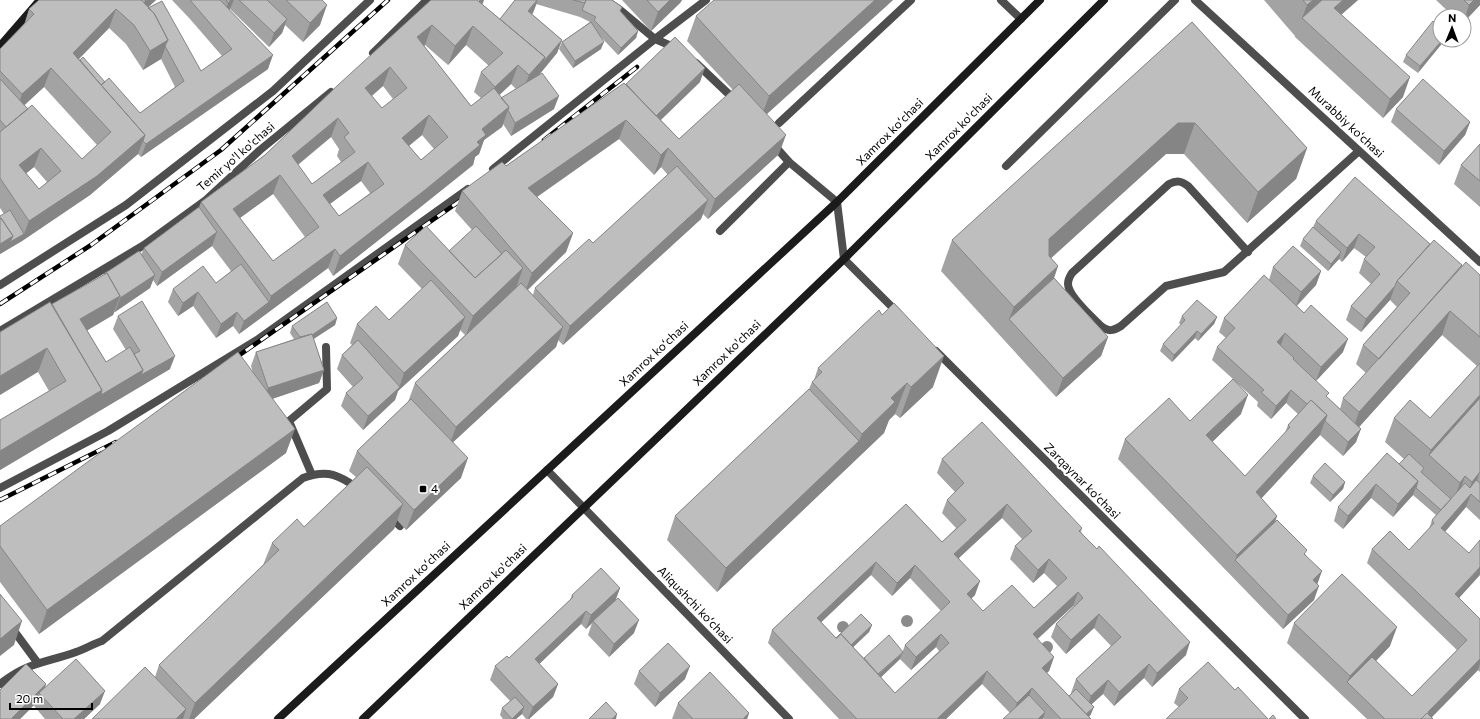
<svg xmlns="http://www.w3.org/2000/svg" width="1480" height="719" font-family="Commissioner,sans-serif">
<rect width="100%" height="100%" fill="#fff"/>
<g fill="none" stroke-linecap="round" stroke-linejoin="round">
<path stroke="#4e4e4e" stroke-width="8" d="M1001,0L1021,19
M779,123L911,0
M1006,166L1175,0
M720,231L789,162
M1248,252L1188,186C1181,181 1177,180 1169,184L1072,273C1070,276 1068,280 1068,284C1068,296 1092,317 1101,326C1108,332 1113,331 1121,326L1166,286L1224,272L1359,151
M0,285L126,205L273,91L370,0
M312,475L289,421L327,389L326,347
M0,612L37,662"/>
<path stroke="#4e4e4e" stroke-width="8" d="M605,0L619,9L655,39L706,0
M1195,0L1480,262
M373,53L427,0
M696,63L736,101
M773,144L789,162L837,202L844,259L898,313
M493,169L655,39L676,48
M0,331L144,245L206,200L260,150L331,92
M936,351L1305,719
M547,470L789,719
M0,488L108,431L257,340L468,189
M388,515L400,526
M0,684C28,662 45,663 76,652C85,649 93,644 102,641L303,478C328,469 339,475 359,489"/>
<path stroke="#1b1b1b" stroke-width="8" d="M0,46L40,0
M278,719L837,202L1040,0
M363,719L844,259L1104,0"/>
<g stroke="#000" stroke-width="4.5">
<path id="rail" d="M544,140L637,67
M0,304L91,245L221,150L388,0
M231,361L467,196
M0,500L116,442"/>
</g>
<use href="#rail" stroke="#fff" stroke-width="3" stroke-dasharray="9" stroke-linecap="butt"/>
</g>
<g fill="#8b8b8b">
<circle cx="907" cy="621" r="6"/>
<circle cx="843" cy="627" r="6"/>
<circle cx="1047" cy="647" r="6"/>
</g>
<path fill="#a3a3a3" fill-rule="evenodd" d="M39,0H156L148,7L201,71L222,56L190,19L172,0H322L320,25L303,42L285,25L282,33L269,47L230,9L229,10L268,69L141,157L138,154L90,195L22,241L0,254V216L4,214L0,208V49L24,25L29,9ZM109,28L126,44L143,70L161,59L175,87L140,113L79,59ZM44,87L97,145L82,159L24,105ZM34,167L47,182L39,189L26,173Z
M431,0L483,3L482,4L500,19L515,0H612L621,12L638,31L636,38L618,55L599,35L601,49L573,68L559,49L562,42L590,22L580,17L536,4L532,14L562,40L557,53L539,75L554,109L511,136L503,124L502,127L484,140L479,154L475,157L473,165L418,209L333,276L328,268L239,334L233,326L216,338L193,306L178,316L168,302L173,289L216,283L231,271L212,246L157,286L153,280L150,288L115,312V311L113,315L87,330L106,362L126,350L113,329L118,316L170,369L0,470V420L49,391L38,372L52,304L141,255L144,248L199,207L201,202L265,155ZM425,45L448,65L466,45L489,66L481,72L474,92L481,98L471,106L424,46ZM511,84L516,89L501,98L499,95ZM383,86L393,99L382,108L372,96ZM422,135L434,149L421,160L409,146ZM331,137L339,149L337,156L341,162L312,184L298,165ZM361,181L370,193L339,216L330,204ZM273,194L305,237L273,261L240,218Z
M622,0H682L680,3L651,31Z
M893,0L767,114L779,154L708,219L703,214L701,219L563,345L558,340L556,347L453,442L461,478L406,530L397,520L394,529L194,719H92L155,677L159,665L263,565L272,543L304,527L356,477L349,471L357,451L408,402L415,383L465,335L460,330L458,336L398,391L395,400L363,430L341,406L346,393L353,387L337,369L342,355L352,345L350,343L357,324L389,320L422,289L398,264L405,245L449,251L472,230L455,211L462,191L506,166L626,84L700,82L661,120L679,139L733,90L687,41L696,16ZM619,139L654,175L661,167L668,175L593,243L535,288L533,295L528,290L566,252L573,233L537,197Z
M1264,0H1358L1341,15L1403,97L1383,118L1295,37V36Z
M1436,0H1480V5L1464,22V16H1453Z
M1192,22L1307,148L1296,179L1247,223L1184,154H1166L1051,258L1058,266L1054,278L1108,337L1101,356L1056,397L941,271L952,240Z
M1440,27L1418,73L1403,62L1406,55Z
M1396,109L1470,122L1465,135L1439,165L1391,122Z
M1480,144V207L1454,184L1461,165Z
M1316,221L1430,244L1462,265L1480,275V520L1466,507L1445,532L1459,598L1480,619V672L1478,670L1432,717L1433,719H1367L1287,643L1294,623L1390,646L1376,661L1412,696L1457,650L1367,563L1372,549L1409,550L1429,529L1432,520L1436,515L1413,495L1393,517L1371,498L1343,529L1334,521L1338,507L1399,464L1404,459L1385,442L1394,418H1430L1477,366L1442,335L1359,427L1356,442L1343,456L1320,435L1261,498L1277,516L1275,522L1306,555L1317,584L1314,600L1283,629L1118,459L1125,439L1190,421L1233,379L1212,360L1217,347L1226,338L1219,332L1224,318L1269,280L1273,267L1321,271L1316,285L1297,306L1343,352L1316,381L1327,397L1340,409L1343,398L1366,373L1356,364L1363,345L1397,307L1390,300L1361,332L1346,320L1351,306L1371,284L1359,273L1364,259L1366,257L1354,248L1342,262L1339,259L1328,271L1300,246L1303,239L1313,227ZM1237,383L1258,402L1257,406L1271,419L1286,403L1298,414L1288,425L1285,433L1245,476L1212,442L1241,414Z
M1182,316L1217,317L1214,324L1198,341L1195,338L1172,362L1160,351L1163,344L1181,325L1179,323Z
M337,318L335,325L313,339L324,370L319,383L272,399L286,453L39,634L0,582V526L253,373L251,366L256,352L294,339L290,333L292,326Z
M818,368L933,387L900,418L895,414L889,420L884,433L717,592L667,540L675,516L809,389L812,382L814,380Z
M942,459L1082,528L1081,532L1186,655L1152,687L1144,678L1114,706L1103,694L1091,705V714L1089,717L1091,719H1044L1043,718L1010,713L982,684L946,719H839L768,643L772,630L906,504L942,542L956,528L942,513L947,500L955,492L937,473ZM1002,518L1022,539L1015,546L1010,559L1033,583L1044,573L1057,586L1034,608L983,611L971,599L975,595L959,558ZM871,575L892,596L910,578L941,611L905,645L900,659L911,670L936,647L939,651L895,693L881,677L900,659L864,658L853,647L869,632L872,625L836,638L821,622ZM1073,606H1074L1056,624L1051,637L1064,652L1066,654L1094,628L1111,646L1076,679L1071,693L1072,694L1069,696L1047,673L1049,671L1054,657L1037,639Z
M1313,476L1345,482L1343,489L1330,502L1310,483Z
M620,588L616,599L634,633L609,657L588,635L592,623L586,629L581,624L539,664L558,684L553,697L529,719H526L522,714L516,719H503L500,715L502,708L510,701L490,680L495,666L509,658L570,600L572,595Z
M639,671L685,679L655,707L634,684Z
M46,684L45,687L100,704L84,719H45L34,706L35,704L20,719H0Z
M1179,689L1235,690L1179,707L1174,703Z
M678,703L749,713L747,719H672Z"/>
<path fill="#858585" d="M146,0H156L137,18L142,4Z
M231,0H234L230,9L223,16L228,3Z
M479,0H484L483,3L470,19Z
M538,0L533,13L523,24L528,11Z
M670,0H682L680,3L651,31L658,12Z
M875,0H893L760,120L769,96Z
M1313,0H1337L1302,18L1307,5Z
M1343,0H1358L1327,27L1334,8Z
M1474,0H1480V5L1464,22V20L1469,5Z
M327,5L320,25L303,42L310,23Z
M116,9L109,28L66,72L73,53Z
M287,19L282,33L269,47L274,33Z
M432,25L425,45L410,57L417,37Z
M473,26L466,45L448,65L455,46Z
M638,31L636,38L618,55L621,48Z
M168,40L161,59L143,70L150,51Z
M562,40L557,53L538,76L543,62Z
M1442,40H1445L1418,73L1420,66Z
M604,42L601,49L573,68L575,61Z
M273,55L268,69L141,157L146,144Z
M545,57L538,76L522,94L529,75Z
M518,65L511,84L488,106L495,87Z
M390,67L383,86L358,107L365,88Z
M51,68L44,87L15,114L22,94Z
M705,68L700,82L647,133L652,120Z
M1410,77L1403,97L1383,118L1390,99Z
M559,96L554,109L511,136L515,123Z
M509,107L502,127L484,140L479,154L475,157L473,165L418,209L333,276L340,256L482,129Z
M429,115L422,135L395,157L402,138Z
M338,118L331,137L285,175L292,156Z
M626,120L619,139L521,208L528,188Z
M1470,122L1465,135L1439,165L1444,151Z
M1178,123H1195L1184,154H1166L1038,270L1049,239Z
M145,135L138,154L90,195L22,241L0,254V244L13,236L24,234L29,221Z
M786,135L779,154L708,219L715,199Z
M41,148L34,167L12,185L19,165Z
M668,148L661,167L654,175L661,155Z
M1307,148L1296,179L1247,223L1258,192Z
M368,162L361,181L316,214L323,195Z
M280,175L273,194L226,228L233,209Z
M708,200L701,219L563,345L570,326Z
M217,232L212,246L157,286L162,272Z
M573,233L566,252L525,292L532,273Z
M1359,234L1354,248L1342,262L1347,248Z
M335,249L328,268L239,334L244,321L269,302L271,296Z
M1341,252L1339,259L1328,271L1331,264Z
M1058,266L1047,298L1009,319L1014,307Z
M523,268L516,288L466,335L473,316Z
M1321,271L1316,285L1296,306L1301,292Z
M155,275L150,288L115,312L120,298Z
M1395,286L1390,300L1361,332L1366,319Z
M198,292L193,306L178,316L183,303Z
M120,296L113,315L73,339L80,319Z
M1450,311L1442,335L1350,437L1359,412Z
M237,312L233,326L216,338L221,324Z
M465,317L458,336L398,391L395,400L363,430L368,416L399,388L404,373Z
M1217,317L1214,324L1198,341L1201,334Z
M337,318L335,325L300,348L303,341Z
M563,327L556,347L449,446L456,427Z
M1197,331L1195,338L1172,362L1174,355Z
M1285,333L1280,347L1277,342Z
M1108,337L1101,356L1056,397L1063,378Z
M1348,339L1343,352L1316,381L1321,367Z
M47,348L38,372L0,395V376Z
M175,356L170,369L0,470V451L102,390L143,370Z
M944,356L933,387L900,418L911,387Z
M324,370L319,383L263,402L268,388Z
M907,383L895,414L889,420L884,433L717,592L726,568L859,441L862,434L891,398Z
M1291,390L1286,403L1271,419L1276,406Z
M1248,395L1241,414L1199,455L1206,435Z
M1480,395V410L1429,455L1431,450Z
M1327,415L1320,435L1249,512L1256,492Z
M295,429L286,453L39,634L47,610Z
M1361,429L1356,442L1343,456L1348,442Z
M468,458L461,478L406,530L414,510Z
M1480,472L1473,491L1465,501L1472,482Z
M1465,476L1458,496L1453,502L1460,483Z
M1418,481L1413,495L1393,517L1398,504Z
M1345,482L1343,489L1330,502L1333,495Z
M1376,484L1371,498L1343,529L1348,516Z
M1471,494L1466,507L1436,542L1441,528Z
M403,504L394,529L194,719H189L195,703Z
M1007,504L1002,518L949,567L954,554Z
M1277,516L1270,535L1235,560L1230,574L1237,555Z
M1049,559L1044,573L1033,583L1038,570Z
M876,562L871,575L812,631L817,618Z
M915,565L910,578L892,596L897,583Z
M1480,567V575L1450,608L1455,594Z
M1322,571L1317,585L1313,580Z
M980,581L975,595L962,607L967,594Z
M1319,586L1314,600L1283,629L1288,615Z
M620,588L615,601L593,621L592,623L586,629L591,615Z
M1078,592L1073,606L1028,648L1033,634Z
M586,611L581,624L530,673L535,659Z
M1099,614L1094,628L1066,654L1071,640Z
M639,620L634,633L609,657L614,644Z
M22,621L14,645L0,656V639Z
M872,625L869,632L844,656L847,649Z
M1397,627L1390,646L1352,686L1347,682L1350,676Z
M941,634L936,647L911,670L916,657Z
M1190,642L1186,655L1152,687L1157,673Z
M903,652L900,659L875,683L877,676Z
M1054,657L1049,671L1037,681L1042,668Z
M1480,659V664L1478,670L1430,719L1428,712Z
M1149,664L1144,678L1114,706L1119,692Z
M690,666L685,679L655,707L660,693Z
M987,671L982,684L946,719H937Z
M1108,680L1103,694L1086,709L1091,696Z
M46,684L42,696L39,693L35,704L20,719H12V718Z
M558,684L553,697L529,719H528L533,707Z
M1032,688L1027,702L1012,716L1017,703Z
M105,691L100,704L84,719H74Z
M524,707L522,714L516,719H512Z
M1094,707L1091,714L1087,719H1082Z
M186,709L183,719H176Z
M1045,712L1043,719H1038Z
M749,713L747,719H743Z
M617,714L616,719H612Z"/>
<path fill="#bebebe" stroke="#858585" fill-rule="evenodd" d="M39,0H141L154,13L168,40L150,51L134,25L116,9L73,53L145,135L97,176L29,221L0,178V132L32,105L82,159L111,132L51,68L22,94L0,71V49L34,14L29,9ZM41,148L61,171L39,189L19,165Z
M141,0H146L144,3Z
M190,0H220L273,55L146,144L143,141L145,135L101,85L109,78L140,113L184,81L165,46L168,40L154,13L148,8L162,1L201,71L232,49Z
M226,0H231L228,3Z
M239,0H267L287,19L274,33Z
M286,0H322L327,5L310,23Z
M431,0H477L545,57L529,75L518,65L495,87L481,72L503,53L473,26L455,46L432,25L417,37L471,106L494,88L509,107L482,129L486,135L477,142L480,145L425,190L340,256L335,249L271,296L201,202L265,155L338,85ZM390,67L407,88L382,108L365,88ZM429,115L448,137L421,160L402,138ZM338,118L349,133L344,137L355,152L312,184L292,156ZM368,162L384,184L339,216L323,195ZM280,175L319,227L273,261L233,209Z
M515,0H537L528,11L562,40L543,62L545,57L500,19Z
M573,0H586L585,3Z
M586,0H612L622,7L620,11L638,31L621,48L594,20L596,17L582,10Z
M647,0H670L658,12Z
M714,0H875L769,96L696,16Z
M1303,0H1313L1307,5Z
M1322,0H1343L1334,8L1410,77L1390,99L1302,18Z
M1464,0H1474L1469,5Z
M1433,21L1440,27V40H1442L1420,66L1406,55Z
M591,22L604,42L575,61L562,42Z
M1192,22L1307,148L1258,192L1195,123H1178L1049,239V256L1058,266L1014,307L952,240Z
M675,37L705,68L656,116L626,84Z
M83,57L105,82L101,85L80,60Z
M542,73L559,96L515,123L508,110L509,107L501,98Z
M0,79L28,109L6,127L0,120Z
M1423,79L1470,122L1444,151L1396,109Z
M624,83L679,139L739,84L786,135L715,199L668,148L661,155L626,120L528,188L573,233L532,273L462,191L502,162L506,166Z
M1480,144V181L1461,165Z
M677,166L708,200L570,326L535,288L589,239L593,243Z
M1355,177L1430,244L1397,281L1395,286L1366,319L1351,306L1380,274L1364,259L1375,247L1359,234L1347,248L1316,221Z
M199,207L217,232L162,272L144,248Z
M10,210L24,234L10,242L13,236L1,218L0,219V216Z
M1,218L13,236L0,244V219Z
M426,226L475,278L506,250L523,268L473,316L405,245Z
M476,226L502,254L475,278L449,251Z
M1313,227L1341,252L1331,264L1303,239Z
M1434,240L1462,265L1379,359L1363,345L1410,293L1397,281Z
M1293,246L1321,271L1301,292L1273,267Z
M139,251L155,275L120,298V296L107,273L104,274Z
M1466,262L1480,275V337L1450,311L1359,412L1343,398Z
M241,264L269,302L244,321L237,312L221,324L198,292L183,303L173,289L203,266L216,283Z
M107,273L120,296L80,319L106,362L130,347L143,370L101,395L102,390L52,304Z
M1264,275L1304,313L1311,305L1348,339L1321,367L1285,333L1277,342L1294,358L1293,359L1329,393L1326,396L1361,429L1348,442L1325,421L1327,415L1311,400L1307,404L1291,390L1276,406L1261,392L1264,390L1217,347L1235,328L1224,318Z
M1054,278L1108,337L1063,378L1009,319Z
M431,280L465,317L404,373L357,324L376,306L389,320Z
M521,283L563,327L456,427L415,383Z
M1197,300L1217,317L1201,334L1197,331L1174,355L1163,344L1185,320L1182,316Z
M142,301L175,356L141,375L143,370L134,354L140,351L118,316Z
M50,302L102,390L0,451V420L66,381L47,348L0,376V332Z
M327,302L337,318L312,335V334L300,337L292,326Z
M894,303L944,356L911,387L907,383L891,398L895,402L862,434L812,382L822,372L818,368L879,310L882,315Z
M312,334L324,370L268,388L256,352Z
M358,340L400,387L368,416L346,393L363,378L342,355Z
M238,352L295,429L47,610L0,546V526Z
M1480,363V395L1431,450L1394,418L1410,400L1430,418Z
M1233,379L1248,395L1206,435L1245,476L1290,427L1288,425L1311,400L1327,415L1256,492L1277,516L1237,555L1125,439L1169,398L1190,421Z
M809,389L859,441L726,568L675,516Z
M1480,398V472L1472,482L1465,476L1460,483L1429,455Z
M411,399L468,458L414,510L357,451Z
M982,422L1082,528L1079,531L1097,549L1099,546L1190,642L1157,673L1149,664L1119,692L1108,680L1091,696L1076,679L1121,637L1099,614L1071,640L1069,638L1056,624L1083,598L1078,592L1033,634L1054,657L1042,668L1091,719H1061L1032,688L1017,703L987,671L937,719H857L772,630L906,504L942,542L966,520L947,500L964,483L942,459ZM1007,504L1032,531L1015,546L1038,570L1049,559L1067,578L1034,608L1012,585L983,611L967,594L980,581L954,554ZM876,562L897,583L915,565L950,602L905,645L916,657L941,634L949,643L895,693L841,634L836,638L817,618Z
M1387,453L1418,481L1398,504L1376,484L1348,516L1338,507Z
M1409,454L1424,468L1421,472L1451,499L1441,510L1416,488L1418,481L1399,464Z
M1325,463L1345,482L1333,495L1313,476Z
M367,467L403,504L195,703L159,665L279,550L272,543L297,519L304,527Z
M1476,480L1480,483V502L1471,494L1441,528L1469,553L1480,540V567L1455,594L1480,619V659L1428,712L1430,714H1429L1427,713L1421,719H1385L1347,682L1372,657L1412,696L1467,640L1372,549L1390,531L1409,550L1434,523L1432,520L1465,483L1470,488Z
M1277,520L1307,550L1304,554L1322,571L1313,580L1319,586L1288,615L1235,560Z
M601,568L620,588L591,615L586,611L535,659L558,684L533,707L495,666L507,656L509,658L573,597L572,595Z
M1342,574L1397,627L1350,676L1294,623Z
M0,594L22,621L0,639Z
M618,598L639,620L614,644L593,621Z
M861,614L872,625L851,645L841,634L837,638H836Z
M889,635L903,652L878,674L864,658Z
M668,643L690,666L660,693L639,671Z
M76,659L105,691L74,719H63L39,693Z
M1208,662L1235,690L1238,687L1268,719H1166L1188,698L1179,689Z
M26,664L46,684L12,718L13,719H0V690Z
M145,667L186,709L176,719H92Z
M710,672L749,713L743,719H693L678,703Z
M1076,689L1094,707L1086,714L1069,696Z
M1029,695L1045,712L1038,719H1003Z
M515,697L524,707L512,719L502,708Z
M606,702L617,714L612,719H589Z
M1427,713L1433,719H1421Z
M1273,715L1276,719H1269Z"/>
<rect fill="#000" stroke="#fff" stroke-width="1.5" x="419" y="485" width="8" height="8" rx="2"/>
<g text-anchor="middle" stroke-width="4" stroke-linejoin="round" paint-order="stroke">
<g font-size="12" fill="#000" stroke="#fff">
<text transform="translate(1346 122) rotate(43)" y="4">Murabbiy ko‘chasi</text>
<text transform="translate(959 127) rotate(-45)" y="4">Xamrox ko'chasi</text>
<text transform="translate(890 132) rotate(-45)" y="4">Xamrox koʻchasi</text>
<text transform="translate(236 157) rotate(-41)" y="4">Temir yo'l ko'chasi</text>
<text transform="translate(727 353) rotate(-44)" y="4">Xamrox ko'chasi</text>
<text transform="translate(654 354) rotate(-43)" y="4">Xamrox koʻchasi</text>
<text transform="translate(1082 481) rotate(45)" y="4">Zarqaynar ko‘chasi</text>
<text transform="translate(416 574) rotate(-43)" y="4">Xamrox koʻchasi</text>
<text transform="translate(493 577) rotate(-44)" y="4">Xamrox ko'chasi</text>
<text transform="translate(695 605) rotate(46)" y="4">Aliqushchi ko‘chasi</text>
</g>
<g font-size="12" fill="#000" stroke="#fff" text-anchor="start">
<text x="431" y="493">4</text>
</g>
</g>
<g transform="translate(1452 28) rotate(1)"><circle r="19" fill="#ffffff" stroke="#999999"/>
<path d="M0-3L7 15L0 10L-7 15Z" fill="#000000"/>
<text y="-6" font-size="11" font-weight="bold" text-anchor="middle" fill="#000000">N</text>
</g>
<path d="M10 703v6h82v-6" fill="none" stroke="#000000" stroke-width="2"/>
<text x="16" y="703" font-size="12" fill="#000000" stroke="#ffffff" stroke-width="3" paint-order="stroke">20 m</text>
</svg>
